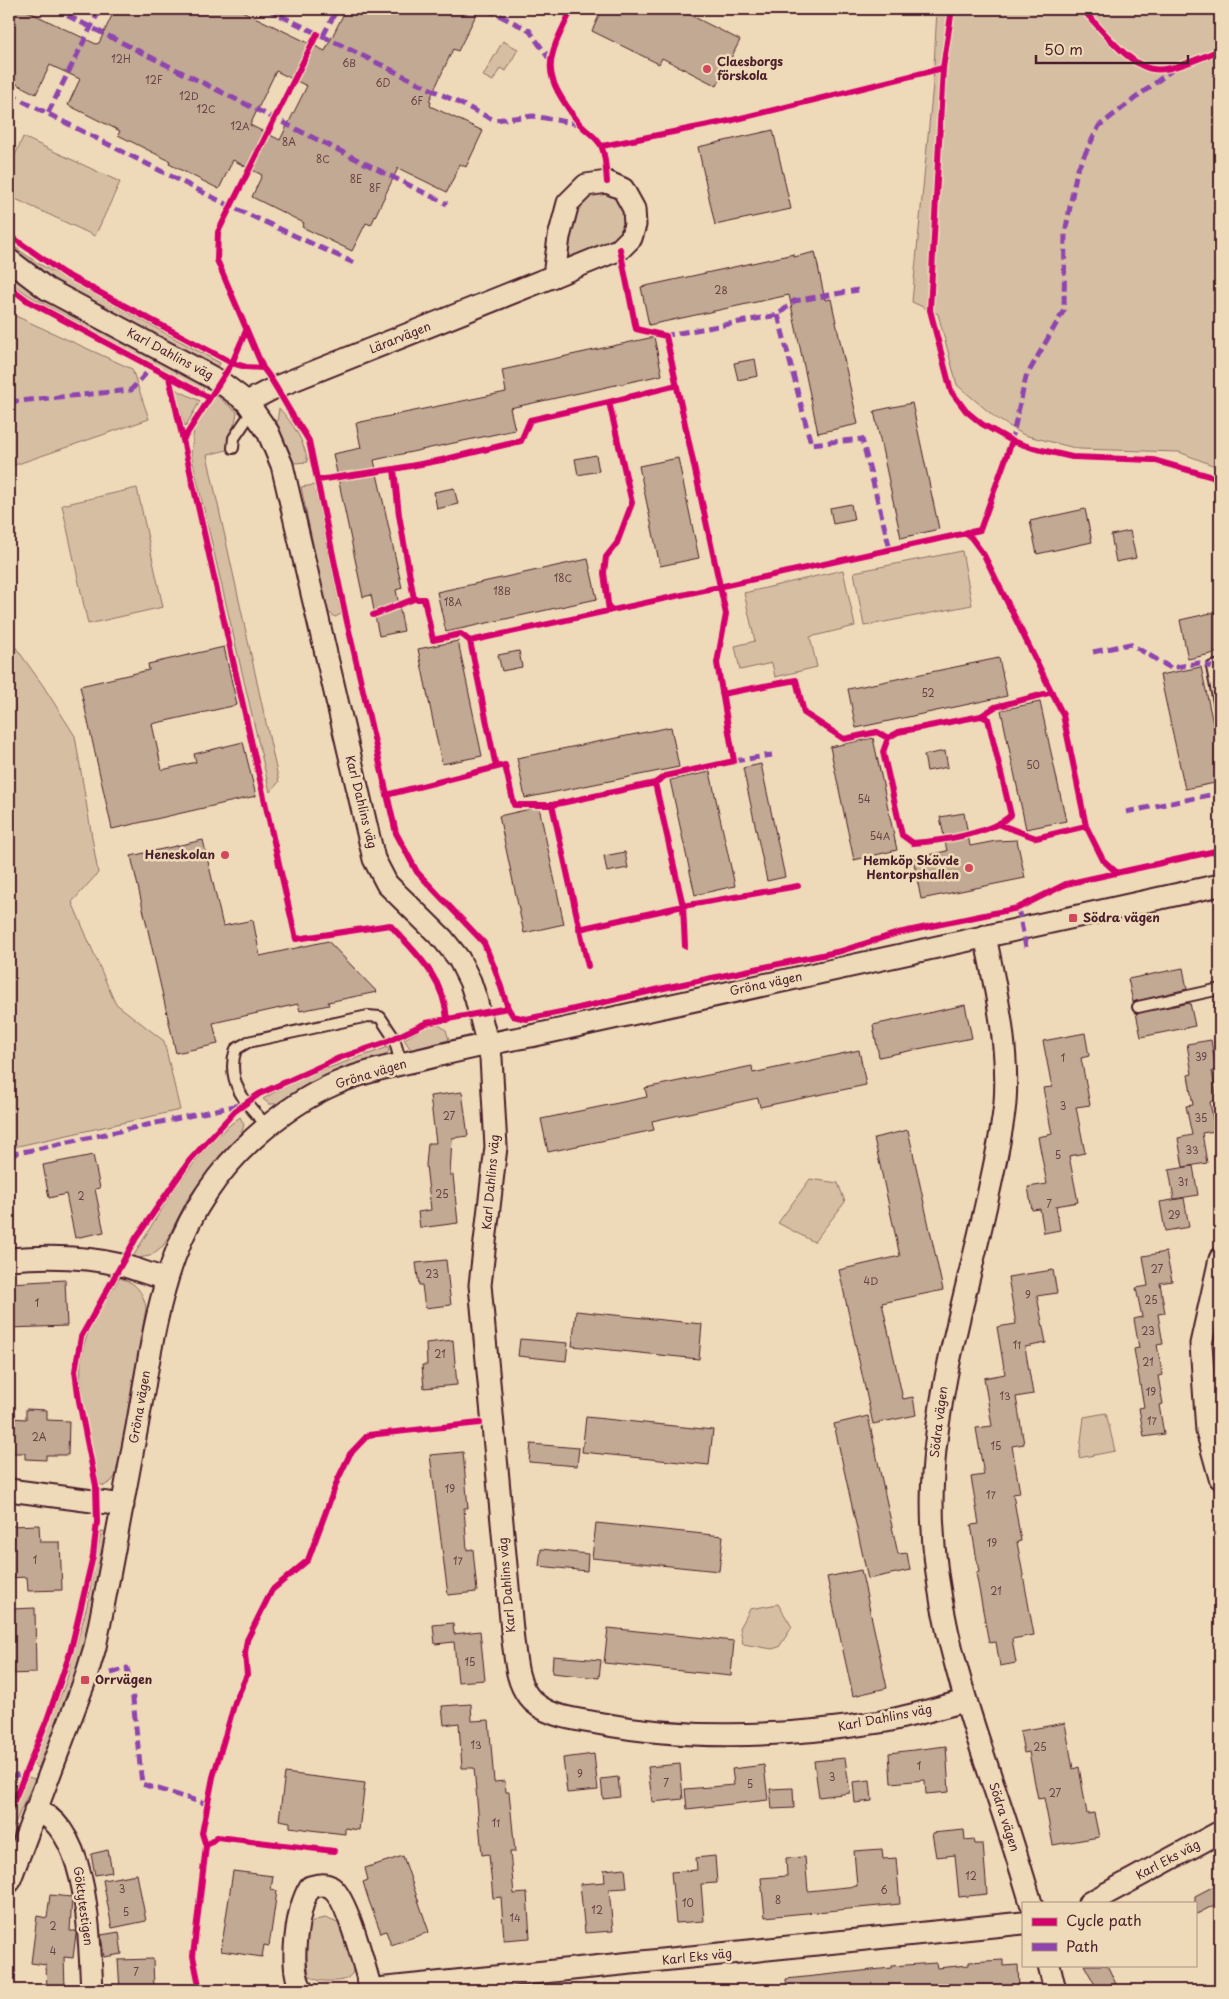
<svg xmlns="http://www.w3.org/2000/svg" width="1229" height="1999" font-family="'Playpen Sans',sans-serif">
<rect width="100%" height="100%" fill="#eedab8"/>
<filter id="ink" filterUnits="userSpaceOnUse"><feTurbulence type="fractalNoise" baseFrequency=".02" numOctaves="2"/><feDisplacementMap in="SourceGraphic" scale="10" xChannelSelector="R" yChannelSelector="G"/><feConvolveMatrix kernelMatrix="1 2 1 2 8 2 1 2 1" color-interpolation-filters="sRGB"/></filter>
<g filter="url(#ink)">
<path fill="#d6bea3" stroke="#906e67" d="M937,9H1220V468L1179,452L1079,449L1024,435L996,418L957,385L938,314L912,302L933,84Z
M503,41L518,49L506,71L500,68L493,81L483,76Z
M23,137L120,182L95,236L9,196V169Z
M605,191L616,197L625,208L624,233L615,245L566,264C568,248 569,204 585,196C590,193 599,193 605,191Z
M9,243L39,264L220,363L218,368L59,284L9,250Z
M9,274L47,299L200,384L204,388L202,391L33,298L9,282Z
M9,313L132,369L149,419L9,467Z
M175,389L200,401L185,427Z
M216,395L237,412C236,425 228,435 227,450L207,455L279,782L270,792L191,454L194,429Z
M279,408C294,425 303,439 308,462L294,463L277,423Z
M314,485L341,614L335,617L327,611L301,487Z
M137,488L163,607L88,624L62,505Z
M962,551L972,605L864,626L854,572Z
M843,570L855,626L810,637L817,667L775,677L772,663L740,670L735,646L755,641L744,593Z
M9,638L42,684L75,736L98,873L72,902L115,1003L164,1041L180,1110L9,1148Z
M430,1025H439L446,1030L449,1040L411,1050L404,1039Z
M388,1047L389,1051L385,1056L347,1067L314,1082L278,1104H269L263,1099C301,1074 346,1063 388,1047Z
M240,1117L244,1125L241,1134L212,1166L188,1198L164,1245L150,1256L132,1259C158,1213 197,1148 240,1117Z
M810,1179L838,1183L845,1202L814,1242L778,1223Z
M119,1278C136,1282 143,1292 146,1308L119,1470L112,1481L104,1486L100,1484C91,1440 70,1379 87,1336C94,1316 109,1297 119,1278Z
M1106,1413L1115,1451L1079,1458L1084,1417Z
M104,1531L106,1534L105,1543C97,1583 91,1622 79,1661C68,1698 53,1733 38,1769L33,1764L66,1682L87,1606L101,1532Z
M778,1604L792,1627L779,1647L772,1649L743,1644L740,1628L750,1609Z
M28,1777L35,1779L9,1836V1822Z
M325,1918L338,1923L353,1966V1972C348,1980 342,1981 333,1981C292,1984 306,1952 309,1925L316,1920Z"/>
<path fill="#c2a993" stroke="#4a1f2b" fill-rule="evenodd" d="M9,9H23L96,44L99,43L115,9H238L325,51L346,9H479L458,51L453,49L429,101L431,102L430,106L483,131L466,167L460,164L447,192L398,168L371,225L366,223L352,251L302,227L304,223L252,197L262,175L233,160L219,189L169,164L170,161L118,135L120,131L68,105L80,79L50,65L36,94L9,80ZM276,71L307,86L280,140L250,125Z
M602,9H678L740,40L717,86L662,58L659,64L592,31Z
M773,130L791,209L715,225L698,147Z
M815,252L825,300L831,299L858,424L818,433L789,295L649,325L641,287L794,254V257Z
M654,337L662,375L510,408L515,430L374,460L402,588L396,590L404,631L379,636L371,595L363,597L333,454L361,448L356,423L506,392L502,370Z
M755,359L758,376L738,380L734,363Z
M912,403L939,529L901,538L874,411Z
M596,455L599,471L578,475L575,459Z
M678,458L699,558L660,566L639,466Z
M454,488L458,504L437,509L434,492Z
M851,504L854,520L833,524L830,508Z
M1085,509L1092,542L1037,554L1030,521Z
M1130,531L1136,558L1116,562L1111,535Z
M588,559L597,599L446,632L437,592Z
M1220,611V652L1188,659L1180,620Z
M458,641L482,756L442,764L418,649Z
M224,647L237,705L152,724L162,770L196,762L194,754L243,742L256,796L112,829L80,686L149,670L148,664Z
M519,651L522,667L502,671L498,655Z
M999,658L1007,696L856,728L848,689Z
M1201,667L1220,757V782L1185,789L1160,675Z
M1040,702L1066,821L1026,829L1001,710Z
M671,727L679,767L525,798L517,758Z
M873,738L897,850L854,860L830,747Z
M945,751L948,767L927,771L924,755Z
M761,764L785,877L767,881L743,768Z
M710,772L735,886L695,895L670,780Z
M539,807L564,924L524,933L499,816Z
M964,813L970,846L996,841L1017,840L1025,878L921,899L913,858L947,851L940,817Z
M203,840L223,926L253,920L260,956L328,941L377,992L328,1002L329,1005L300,1011L298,1004L213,1023L218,1044L176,1053L131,856Z
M625,852L628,868L607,872L604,856Z
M1183,968L1187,989L1133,1002L1128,979Z
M1190,1003L1195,1026L1141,1037L1136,1013Z
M965,1005L972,1038L879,1057L873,1025Z
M1085,1033L1089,1056L1081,1058L1090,1105L1076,1107L1085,1153L1069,1156L1078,1202L1056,1206L1060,1230L1044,1233L1040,1209L1032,1210L1028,1187L1047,1184L1038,1137L1052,1134L1043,1088L1052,1087L1043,1041Z
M1211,1040L1216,1070L1212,1071L1217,1100L1210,1102L1215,1131L1202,1133L1207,1163L1183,1167L1178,1138L1192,1135L1186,1106L1193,1105L1188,1075L1192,1074L1187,1044Z
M859,1050L866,1085L760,1107L758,1098L652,1121L654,1130L548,1152L541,1119L647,1097L645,1088L752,1066L753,1073Z
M462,1092L468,1136L452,1138L450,1175H453L458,1223L420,1228L418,1212L431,1210L426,1165L428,1143H436L430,1096Z
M908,1130L943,1290L882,1303L903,1399L913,1397L916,1415L873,1424L839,1270L900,1256L874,1138Z
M93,1155L100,1188L95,1189L104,1232L75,1238L66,1194L49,1198L43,1165Z
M1193,1166L1198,1195L1174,1199L1169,1170Z
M1184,1198L1189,1227L1165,1231L1160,1202Z
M1166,1252L1172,1281L1160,1283L1165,1313L1158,1314L1163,1344L1157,1345L1163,1375L1158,1376L1163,1404L1159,1405L1164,1434L1144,1437L1139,1408L1144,1407L1134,1349L1139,1348L1134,1319L1142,1317L1136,1288L1148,1286L1143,1256Z
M446,1260L451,1305L425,1308L422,1285H419L416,1263Z
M1053,1270L1057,1293L1037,1296L1046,1343L1025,1347L1033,1394L1016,1397L1024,1444L1012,1446L1020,1493L1013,1494L1021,1541L1017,1542L1034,1635L1012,1639L1016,1663L1000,1666L996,1642L989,1643L976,1573L979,1572L971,1525L979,1524L971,1477L984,1475L976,1428L992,1426L984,1378L1005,1374L997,1327L1016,1324L1008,1277Z
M65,1280L67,1326L9,1328V1283Z
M576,1311L702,1324L699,1359L572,1346Z
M520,1339L568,1343L566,1361L518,1356Z
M453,1340L457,1385L424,1388L422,1365H427L426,1343Z
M26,1409L47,1410V1420L69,1421L68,1455H46V1460L25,1459V1453H9V1418L26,1419Z
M868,1416L898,1554L907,1553L910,1570L868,1579L834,1424Z
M586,1417L713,1430L709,1465L582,1452Z
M531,1444L579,1448L577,1466L529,1462Z
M463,1452L468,1508H464L467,1550L473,1549L477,1592L448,1595L430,1455Z
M596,1523L723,1536L719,1571L592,1558Z
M39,1525L40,1542H60L62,1590L28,1591L27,1577L9,1578V1526Z
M541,1549L588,1554L587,1571L539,1566Z
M861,1570L887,1688L853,1696L827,1577Z
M35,1608L36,1673L9,1674L11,1609Z
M453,1623L454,1634L480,1631L485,1680L458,1682L454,1642L435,1644L433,1625Z
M608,1628L734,1641L731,1676L604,1663Z
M553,1656L601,1660L599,1678L552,1673Z
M471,1704L472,1721L489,1720L494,1782L505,1781L506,1792H509L515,1852H510L514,1894L527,1893L530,1938L504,1940L501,1897L493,1898L489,1854L482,1855L474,1768H462L459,1723L444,1725L442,1706Z
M1065,1723L1073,1769L1079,1767L1087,1814L1094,1813L1099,1837L1053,1845L1044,1798L1038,1799L1029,1752L1024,1753L1020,1731Z
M946,1746L949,1792L926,1794L925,1780L891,1783L889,1753Z
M594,1754L598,1790L567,1793L563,1758Z
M845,1758L850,1793L819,1797L814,1761Z
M680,1764L683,1799L652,1802L648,1767Z
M764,1765L768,1800L687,1809L685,1789L734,1785L732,1769Z
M285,1773L365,1783L359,1830L345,1828V1834L310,1830L290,1827V1822L279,1820Z
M618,1777L620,1797L603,1799L601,1779Z
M870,1780L872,1801L855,1803L853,1782Z
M793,1788L794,1808L772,1809L770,1789Z
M964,1830L965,1840L974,1839L975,1844H983L987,1894L959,1897L955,1855L936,1857L932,1833Z
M882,1849L883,1859L896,1858L900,1904L765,1917L761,1878L787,1876L786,1858L805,1857L808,1891L857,1886L854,1851Z
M108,1850L112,1872L95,1875L91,1854Z
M403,1856L429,1932L391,1945L386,1931L381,1933L369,1901L363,1882L368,1880L365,1868Z
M715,1856L717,1883L701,1884L704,1921L676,1923L671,1872L697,1870L696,1858Z
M625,1868L627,1888L609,1889L613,1931L585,1933L580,1884L605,1882L604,1870Z
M233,1871L273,1876L271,1890L277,1891L272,1926L269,1946L264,1945L262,1957L221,1951Z
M137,1874L146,1921L112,1928L103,1880Z
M1220,1883V1902L1195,1915V1896Z
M50,1895L72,1897L70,1931H76V1934L73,1958L64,1957L65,1990H47L46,1965L31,1963L37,1916L47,1918Z
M119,1932L122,1954L104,1957L101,1935Z
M153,1959L154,1990H120L118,1960Z
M1003,1960V1966L1018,1965L1019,1990H787L786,1979L891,1968V1966L936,1963L937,1968L969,1965V1962Z
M1084,1965H1107L1116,1984L1104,1990H1098Z"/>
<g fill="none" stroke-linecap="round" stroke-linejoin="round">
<g stroke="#4a1f2b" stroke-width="14">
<path id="service" d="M233,448L234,438L253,410
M1220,665L1212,667L1220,708
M1138,1007L1220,989
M267,1125C246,1105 225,1081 236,1049L248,1042L368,1016L380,1017L394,1038L401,1064"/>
</g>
<g stroke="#4a1f2b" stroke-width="25">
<path id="minor" d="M9,260L47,289L219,381L247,402L268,432L282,465L374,859L387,884L443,939L459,959L470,981L476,999L491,1058L496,1147L480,1285L513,1641C516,1660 516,1680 528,1696C543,1716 573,1719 597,1723C690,1741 786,1737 880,1722C909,1717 937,1708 965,1701
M247,402L276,387L554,276L620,249L631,238L635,225L634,209L623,189L607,182L586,185L568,203L559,237L554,276
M985,936C996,990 1009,1048 1005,1103C1002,1133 995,1163 989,1191C969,1286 939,1377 933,1474C926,1583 959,1683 993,1784C1007,1824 1019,1863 1031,1903
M9,1259C46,1256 84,1256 121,1265C136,1269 151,1275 166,1279
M1220,1259L1201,1344L1207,1431L1220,1478
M9,1490L123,1505
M35,1810C90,1828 89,1942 92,1990
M9,1882L85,1680L95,1647C110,1574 123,1500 137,1427C157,1316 165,1219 253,1139C278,1116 306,1096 337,1083C363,1072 392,1066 419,1060C456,1051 493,1042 531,1036L1220,885
M1089,1903L1220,1832
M1049,1965L1055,1990
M302,1990C288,1968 297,1908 310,1887C317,1885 325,1883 332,1888C348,1900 365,1969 371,1990
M367,1990L1023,1923"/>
</g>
<use href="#service" stroke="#eedab8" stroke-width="10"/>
<use href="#minor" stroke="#eedab8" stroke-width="21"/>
<path stroke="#8e44ad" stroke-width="5" stroke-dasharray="10 5" stroke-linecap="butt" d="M54,9L447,204
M267,9L494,120L533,116L579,124
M486,9L529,30L550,60
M323,36L337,9
M9,94L230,206L354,263
M48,113L100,9
M778,315L811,444L862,439L890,549
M663,336L778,315L794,301L858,290
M9,402L131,390L152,367
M1011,443L1026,377L1064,310L1065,233L1077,170L1099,126L1172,70
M1093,652L1130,644L1171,668L1199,663L1212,667
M734,761L772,755
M1126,812L1220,793
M1018,908L1026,947
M9,1155L239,1105
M111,1673L127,1668L132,1690L142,1784L207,1804
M9,1778L27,1771"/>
<g stroke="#eedab8" stroke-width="9">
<path id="cycleway" d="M572,9C545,63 540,72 579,123C585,131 599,138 602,148C606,158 606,171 607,182
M952,9L943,68L930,310L951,391L966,411L982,424L1012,441L1033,448L1072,457L1153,460L1220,479
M1082,9C1099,26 1129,66 1153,69C1171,72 1202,57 1220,50
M317,34L218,232L217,260L263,368C274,381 281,397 290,411C296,422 303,430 309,441L347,622L396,833L417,872L484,943L495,969L508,1008
M602,146L729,121L943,68
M9,235L63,273L232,363L246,367L263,368
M9,287L28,301L208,397
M246,331L232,363L183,440L296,939L390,925C416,953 445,979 447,1020
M169,377L183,440
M609,402L677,385
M318,480L394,469
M967,532L984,555L1063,715L1086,826L1103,860L1116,872
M414,599H424L433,640L461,634L470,641
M373,615L414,599L399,515L394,469L442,460L521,441L530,420L609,402L632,503L617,543L606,557L604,573L609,611
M722,694L796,680L804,713L844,739L877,732L888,738
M981,716L988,719L1011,815C991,834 940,841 913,843L902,835L883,752L888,738L898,732L981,716L995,707L1052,692
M496,767L470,641L980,530L1012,441
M655,783L683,906L685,946
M386,795L505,765L514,805H552L655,783L665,776L734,761L717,663L726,614L666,336L636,329L620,249
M552,805L588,966
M1001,825L1036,838L1086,826
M579,929L683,906L798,886
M9,1813L47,1720L70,1653L93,1556L97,1522L96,1486L79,1401L75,1371L81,1337L136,1238L190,1160L235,1111L259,1094L339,1058L384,1043L426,1023L508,1008L513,1016L526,1019L566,1011L664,988L841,951L898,933L1018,908L1066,884L1220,850
M206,1846L202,1833L213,1777L235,1702L247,1675L245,1653L247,1640L272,1590L308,1560L338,1479L350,1454L368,1435L480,1423
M200,1990L193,1956L206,1846L217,1837L334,1851"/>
</g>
<use href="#cycleway" stroke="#d6006c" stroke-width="6"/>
</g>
</g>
<g fill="#d1495b" stroke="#eedab8" stroke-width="2">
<circle cx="707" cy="69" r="5"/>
<circle cx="225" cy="855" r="5"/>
<circle cx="969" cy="868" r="5"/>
<rect x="1068" y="913" width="10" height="10" rx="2.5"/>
<rect x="80" y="1675" width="10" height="10" rx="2.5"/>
</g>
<g text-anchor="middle" stroke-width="5" stroke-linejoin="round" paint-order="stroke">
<g font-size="10" fill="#684245">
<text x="121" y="63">12H</text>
<text x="349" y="67">6B</text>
<text x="154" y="84">12F</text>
<text x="383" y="87">6D</text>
<text x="189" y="100">12D</text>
<text x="417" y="105">6F</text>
<text x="206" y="113">12C</text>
<text x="240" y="130">12A</text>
<text x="289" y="146">8A</text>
<text x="323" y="163">8C</text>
<text x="356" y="183">8E</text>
<text x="375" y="192">8F</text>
<text x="721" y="294">28</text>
<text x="563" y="582">18C</text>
<text x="502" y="595">18B</text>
<text x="453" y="606">18A</text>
<text x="928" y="697">52</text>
<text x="1033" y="769">50</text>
<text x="864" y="803">54</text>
<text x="880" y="840">54A</text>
<text x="1201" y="1061">39</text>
<text x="1063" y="1062">1</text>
<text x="1063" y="1110">3</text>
<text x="449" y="1120">27</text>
<text x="1201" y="1122">35</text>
<text x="1192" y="1154">33</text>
<text x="1058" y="1159">5</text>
<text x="1183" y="1186">31</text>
<text x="442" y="1198">25</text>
<text x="81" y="1200">2</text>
<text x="1049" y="1208">7</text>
<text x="1174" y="1219">29</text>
<text x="1157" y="1273">27</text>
<text x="432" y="1278">23</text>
<text x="871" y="1285">4D</text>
<text x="1028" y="1299">9</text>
<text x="1151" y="1304">25</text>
<text x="37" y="1307">1</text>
<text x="1148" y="1335">23</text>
<text x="1017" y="1349">11</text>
<text x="440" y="1358">21</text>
<text x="1148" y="1366">21</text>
<text x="1151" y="1396">19</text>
<text x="1005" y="1400">13</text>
<text x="1152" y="1425">17</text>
<text x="39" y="1441">2A</text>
<text x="996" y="1450">15</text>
<text x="450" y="1493">19</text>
<text x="991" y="1499">17</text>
<text x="992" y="1547">19</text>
<text x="35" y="1564">1</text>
<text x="458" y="1565">17</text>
<text x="996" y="1595">21</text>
<text x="470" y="1666">15</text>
<text x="476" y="1749">13</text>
<text x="1040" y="1751">25</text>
<text x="919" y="1770">1</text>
<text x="580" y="1778">9</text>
<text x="832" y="1781">3</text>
<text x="666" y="1787">7</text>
<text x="750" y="1788">5</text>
<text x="1055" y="1797">27</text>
<text x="496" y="1827">11</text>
<text x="971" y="1880">12</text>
<text x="122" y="1893">3</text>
<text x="884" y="1894">6</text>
<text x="778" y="1904">8</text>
<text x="688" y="1907">10</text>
<text x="597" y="1914">12</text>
<text x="126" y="1916">5</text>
<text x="515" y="1922">14</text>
<text x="53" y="1930">2</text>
<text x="53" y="1955">4</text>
<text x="136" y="1976">7</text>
</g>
<g font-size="12" font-weight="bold" fill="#4a1f2b" stroke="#eedab8" text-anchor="start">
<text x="717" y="66">Claesborgs<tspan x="717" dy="14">förskola</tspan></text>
<text x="215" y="859" text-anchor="end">Heneskolan</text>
<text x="959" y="865" text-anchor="end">Hemköp Skövde<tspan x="959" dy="14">Hentorpshallen</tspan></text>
<text x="1083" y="922">Södra vägen</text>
<text x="95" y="1684">Orrvägen</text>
</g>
<g font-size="12" fill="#4a1f2b" stroke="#eedab8">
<text transform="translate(400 338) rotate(-22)" y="4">Lärarvägen</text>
<text transform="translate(170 354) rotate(28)" y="4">Karl Dahlins väg</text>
<text transform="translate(361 802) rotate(76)" y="4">Karl Dahlins väg</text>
<text transform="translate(766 984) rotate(-12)" y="4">Gröna vägen</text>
<text transform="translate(371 1074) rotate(-17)" y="4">Gröna vägen</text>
<text transform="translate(491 1182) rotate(-85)" y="4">Karl Dahlins väg</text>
<text transform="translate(140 1407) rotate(-80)" y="4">Gröna vägen</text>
<text transform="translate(939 1422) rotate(-83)" y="4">Södra vägen</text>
<text transform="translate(507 1585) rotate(-95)" y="4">Karl Dahlins väg</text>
<text transform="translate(885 1718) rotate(-11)" y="4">Karl Dahlins väg</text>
<text transform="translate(1004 1817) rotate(72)" y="4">Södra vägen</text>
<text transform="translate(1168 1860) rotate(-28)" y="4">Karl Eks väg</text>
<text transform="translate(83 1906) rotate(82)" y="4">Göktytestigen</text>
<text transform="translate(697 1957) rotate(-6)" y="4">Karl Eks väg</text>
</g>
</g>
<rect width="1229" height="1999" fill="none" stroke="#eedab8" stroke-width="30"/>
<rect x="15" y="15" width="1199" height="1969" fill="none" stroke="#4a1f2b" stroke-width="2" filter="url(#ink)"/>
<rect x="1022" y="1902" width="175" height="65" fill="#eedab8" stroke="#ac8f80"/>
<rect x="1032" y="1918" width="25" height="8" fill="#d6006c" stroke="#ac8f80"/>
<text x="1066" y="1926" font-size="15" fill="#4a1f2b">Cycle path</text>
<rect x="1032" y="1943" width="25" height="8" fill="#8e44ad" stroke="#ac8f80"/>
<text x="1066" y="1952" font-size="15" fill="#4a1f2b">Path</text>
<path d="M1036 55v8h152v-8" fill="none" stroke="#4a1f2b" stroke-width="2.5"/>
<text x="1044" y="55" font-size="15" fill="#4a1f2b" stroke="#eedab8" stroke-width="4" paint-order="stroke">50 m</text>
</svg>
